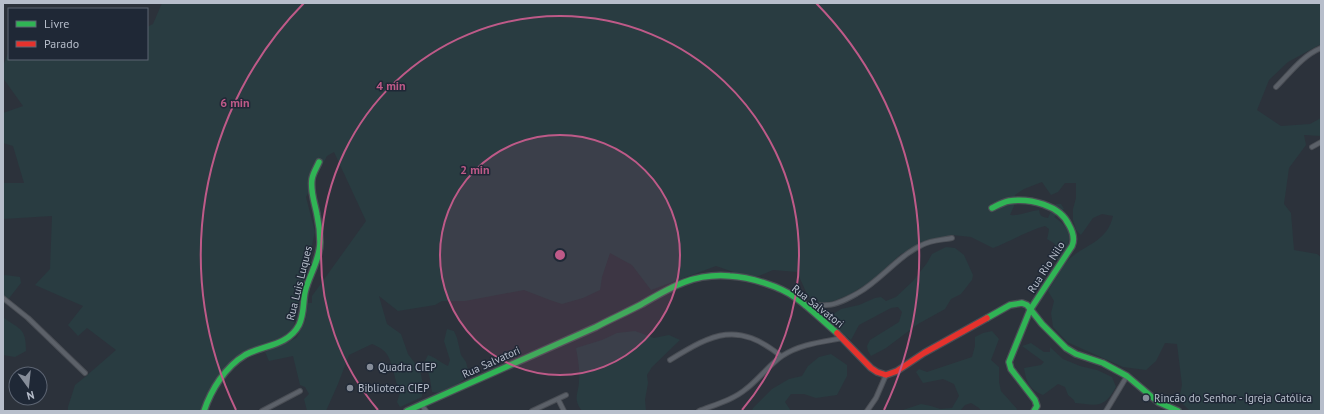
<svg xmlns="http://www.w3.org/2000/svg" width="1324" height="414" font-family="'PT Sans',sans-serif">
<rect width="100%" height="100%" fill="#2c323b"/>
<path fill="#293c41" d="M162,3H1321V44L1288,62L1269,80L1257,110L1281,126L1310,124L1321,118V136L1304,135L1306,145L1289,168L1284,204L1291,213L1294,250L1317,254L1321,257V411H1190L1179,400L1182,385L1177,344L1165,343L1156,361L1146,370L1123,367L1067,342L1053,327L1051,313L1054,301L1048,291C1054,282 1062,266 1069,259C1086,244 1107,242 1113,216L1102,214L1093,218L1081,235L1076,230L1073,220V209L1076,198V183H1065L1058,192L1051,195L1042,182L1024,189L1015,195L1014,206L1010,215C1020,216 1029,211 1039,210C1040,216 1042,217 1048,218L1051,211L1056,204H1061L1064,209L1054,217C1075,231 1072,242 1059,260L1055,258L1052,251L1055,244L1047,239L1048,235L1049,229L1045,226C1027,231 1011,241 993,248L971,237L952,235L942,238L901,254L873,280L851,294L831,302L814,303L807,294L797,272L773,270L759,276H745L716,266L651,290L632,265L610,253L602,277L600,290L583,298L562,304L550,300L524,290L465,301H442L435,305L398,311L379,296L387,324L401,334L408,354L420,370L423,384L422,397L400,407L397,402L400,393C394,380 394,364 386,353C383,349 377,346 372,344L349,355L338,384L326,411H307L304,399L309,394L305,387L300,385L293,356L269,361L265,352L296,338L305,322L308,303H312V296L366,221L334,152L327,156L306,197L315,232L296,313L293,331L288,335L234,358L219,376L202,411H68V407L75,385L85,377L116,350L87,328L78,336L68,325L83,306L35,285L50,269L52,216L3,219V183H24L13,146L3,143V113L23,106L3,78V66L9,51V59H147V27L153,24Z
M946,247L955,248L964,255L973,275L972,280L961,294L951,299L945,309L918,324L886,348L871,356L868,351L867,346L870,340L899,322L902,312L898,307L891,308L859,325L851,340L832,324L829,317L841,309L859,305L875,298L881,297L886,301L896,297L913,281L927,263L932,254Z
M5,275L20,277L21,283L3,306V276Z
M3,317C19,330 26,326 26,351L15,357L3,355Z
M447,329L454,331L457,338L461,355L466,362L469,374C466,380 445,393 438,393C438,393 432,392 432,392L430,379L425,361L428,355C435,357 441,363 448,366L450,360L444,341Z
M635,331L654,338L669,335L680,340L652,367L647,375L648,383L645,400L646,411H582C572,398 579,394 579,380C580,370 578,359 576,348L602,340L617,333Z
M992,331L999,339L991,360L999,367V382L1001,391L1017,409L1016,411H981L979,408L971,403L965,405L960,411H900L921,404L931,406L940,409L952,408L959,396L954,384L943,379L923,383L916,372L919,369L927,372L972,357L975,346V337L983,333Z
M1031,343L1044,352H1050V347L1063,359L1080,366L1097,370L1112,377L1116,387C1104,409 1097,405 1075,403L1074,400L1068,395L1065,387L1058,384L1043,395C1030,390 1026,382 1024,368L1041,365L1044,362L1022,346Z
M831,354L847,365V376L837,395L816,398L804,394H791L785,402L791,411H752L753,408L772,389L789,379L802,376L808,366L819,357Z"/>
<g fill="none" stroke-linecap="round" stroke-linejoin="round">
<g stroke="#4a4e55" stroke-width="6">
<path id="street" d="M1276,87C1290,73 1302,56 1321,48
M1312,147L1321,142
M3,298L28,318L85,373
M805,306C813,304 819,306 827,305C837,305 849,298 858,293C881,280 898,256 922,245C931,240 942,240 952,238
M670,360C714,333 737,321 781,356
M558,399L564,411
M421,404L426,411
M262,411L300,391
M532,411L566,395
M699,411C714,405 733,400 746,389C758,380 770,364 782,356C800,344 822,342 843,338
M867,411L876,398L886,375
M1106,411L1127,376"/>
</g>
<g stroke="#4a4e55" stroke-width="8">
<path id="fast" d="M992,208C998,205 1003,202 1009,201C1030,198 1060,205 1069,225C1073,232 1075,239 1072,246L1030,310L1009,362L1011,369L1035,400L1037,406L1034,411
M987,318L1010,305L1022,303L1027,305L1042,324L1066,348L1076,354L1103,363L1127,376L1158,402L1178,411
M204,411C211,390 225,367 245,355C263,345 288,346 299,325C304,315 303,303 305,292C309,275 320,260 320,242C320,233 319,224 317,215C315,203 310,192 312,179C313,173 317,167 319,162
M407,411C470,383 533,355 596,327C611,319 627,312 642,304C671,287 694,273 730,276C749,277 780,286 796,298C810,308 824,322 837,333"/>
</g>
<g stroke="#4a4e55" stroke-width="8">
<path id="jam" d="M837,333L871,368L877,372L886,375L897,371L924,353L987,318"/>
</g>
<use href="#street" stroke="#5c6169" stroke-width="4"/>
<use href="#fast" stroke="#30b455" stroke-width="5.5"/>
<use href="#jam" stroke="#e5322d" stroke-width="5.5"/>
</g>
<circle cx="560" cy="255" r="120" fill="#be5a88" fill-opacity=".12"/>
<g fill="none" stroke="#be5a88" stroke-width="2">
<circle cx="560" cy="255" r="120"/>
<path d="M378 410A239 239 0 1 1 742 410"/>
<path d="M236 410A359 359 0 0 1 304 3M816 3A359 359 0 0 1 884 410"/>
</g>
<g fill="#868d99" stroke="#1f2836" stroke-width="1.5">
<circle cx="370" cy="367" r="4"/>
<circle cx="350" cy="388" r="4"/>
<circle cx="1146" cy="398" r="4"/>
</g>
<g text-anchor="middle" stroke-width="3" stroke-linejoin="round" paint-order="stroke">
<g font-size="11" fill="#b7becb" stroke="#1f2836">
<text transform="translate(1046 267) rotate(-57)" y="4">Rua Rio Nilo</text>
<text transform="translate(299 283) rotate(-76)" y="4">Rua Luis Luques</text>
<text transform="translate(818 306) rotate(38)" y="4">Rua Salvatori</text>
<text transform="translate(491 362) rotate(-24)" y="4">Rua Salvatori</text>
</g>
<g font-size="11" fill="#b7becb" stroke="#1f2836" text-anchor="start">
<text x="378" y="371">Quadra CIEP</text>
<text x="358" y="392">Biblioteca CIEP</text>
<text x="1154" y="402">Rincão do Senhor - Igreja Católica</text>
</g>
</g>
<circle cx="560" cy="255" r="6" fill="#be5a88" stroke="#1f2836" stroke-width="2"/>
<g font-size="12" text-anchor="middle" font-weight="bold" fill="#be5a88" stroke="#1f2836" stroke-width="3" stroke-linejoin="round" paint-order="stroke">
<text x="391" y="90">4 min</text>
<text x="235" y="107">6 min</text>
<text x="475" y="174">2 min</text>
</g>
<rect width="1324" height="414" fill="none" stroke="#b7becb" stroke-width="8"/>
<rect x="8" y="8" width="140" height="52" fill="#1f2836" stroke="#5c6472"/>
<rect x="16" y="21" width="20" height="6" fill="#30b455" stroke="#5c6472"/>
<text x="44" y="28" font-size="12" fill="#b7becb">Livre</text>
<rect x="16" y="41" width="20" height="6" fill="#e5322d" stroke="#5c6472"/>
<text x="44" y="48" font-size="12" fill="#b7becb">Parado</text>
<g transform="translate(28 386) rotate(165)"><circle r="19" fill="#1f2836" stroke="#5c6472"/>
<path d="M0-3L7 15L0 10L-7 15Z" fill="#868d99"/>
<text y="-6" font-size="11" font-weight="bold" text-anchor="middle" fill="#b7becb">N</text>
</g>
</svg>
